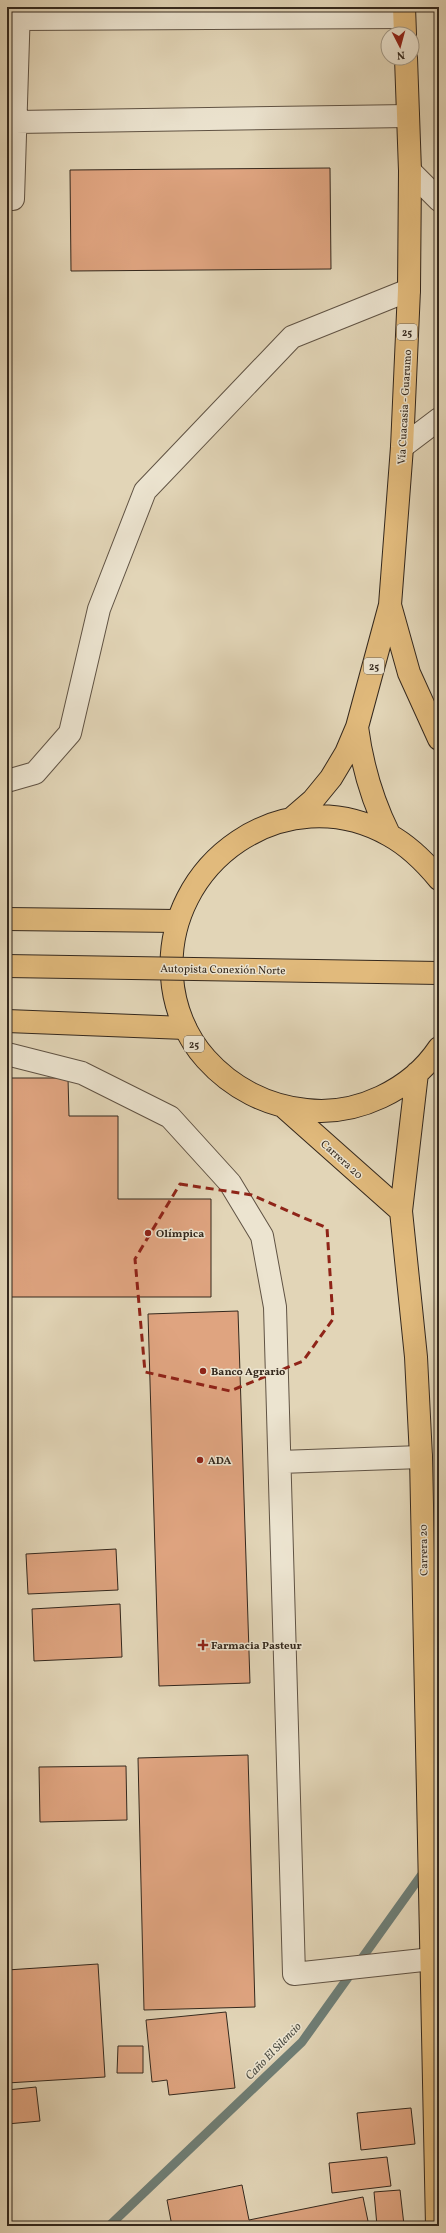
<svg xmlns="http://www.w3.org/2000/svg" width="446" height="2233" font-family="Vollkorn,serif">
<rect width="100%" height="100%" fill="#e2d5b7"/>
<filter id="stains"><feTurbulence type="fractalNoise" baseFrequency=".005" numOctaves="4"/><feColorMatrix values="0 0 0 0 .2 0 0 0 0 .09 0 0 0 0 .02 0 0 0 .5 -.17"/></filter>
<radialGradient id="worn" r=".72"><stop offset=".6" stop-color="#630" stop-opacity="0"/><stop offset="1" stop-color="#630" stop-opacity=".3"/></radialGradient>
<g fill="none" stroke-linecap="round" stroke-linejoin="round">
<path stroke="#6e7e76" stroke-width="9" d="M109,2226L302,2042L425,1870"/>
</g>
<path fill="#dfa480" stroke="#34281d" d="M330,168L331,269L71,271L70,170Z
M7,1078H68L69,1116H118V1199H211V1297H7Z
M238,1311L250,1683L159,1686L148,1314Z
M116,1549L118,1590L28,1594L26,1554Z
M120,1604L122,1657L34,1661L32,1609Z
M7,1623L8,1658H7Z
M248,1755L255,2007L144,2010L138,1758Z
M126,1766L127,1820L40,1822L39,1767Z
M98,1964L105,2077L7,2083V1970Z
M226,2012L235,2088L169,2095L167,2080L152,2082L146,2020Z
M118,2046H143V2073H117Z
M36,2087L40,2121L7,2124V2090Z
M411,2108L415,2144L361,2150L357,2113Z
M387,2157L391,2186L332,2193L329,2163Z
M242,2185L249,2220L363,2197L369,2226H172L167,2200Z
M400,2190L404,2225L377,2226L374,2192Z"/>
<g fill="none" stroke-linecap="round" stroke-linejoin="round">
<g stroke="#605344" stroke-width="24">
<path id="minor" d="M19,19L404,17
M16,122L408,116
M410,171L439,200
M13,199L19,7
M402,447L439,419
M7,781L35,773L70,733L99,609L145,491L292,337L409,290
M7,1054L82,1073L170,1117L230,1183L262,1236L275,1307L294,1974L432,1959
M280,1462L421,1457"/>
</g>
<g stroke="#34281d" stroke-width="24">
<path id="major" d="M404,7L405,34
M390,605L409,673L439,739
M357,727C362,765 372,800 389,834
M291,819L313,800L331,778L346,753L357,727L390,605L402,447L409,290L410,171L406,58
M439,879C425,862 409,846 389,835C286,777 163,862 172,977C174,1007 186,1037 206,1059C232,1088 267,1106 306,1110C357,1116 411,1090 439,1048
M417,1073L401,1211L416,1357L421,1457L437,2226
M284,1107L401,1211"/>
</g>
<g stroke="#34281d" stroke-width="24">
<path id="highway" d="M7,919L177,921
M7,1021L185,1028"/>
</g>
<use href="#minor" stroke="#ece4d0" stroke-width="22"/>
<use href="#major" stroke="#e1ba7c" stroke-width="22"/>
<use href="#highway" stroke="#e1ba7c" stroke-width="22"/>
<g stroke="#34281d" stroke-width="24" stroke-linecap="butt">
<path id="highway-bridge" d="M7,966L439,973"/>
</g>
<use href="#highway-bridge" stroke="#e1ba7c" stroke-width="22"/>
</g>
<path fill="none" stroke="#8f2418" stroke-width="3" stroke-dasharray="8 5" stroke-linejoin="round" d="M180,1184L252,1195L327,1228L333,1319L303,1361L230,1391L145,1372L135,1259Z"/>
<g fill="#8f2418" stroke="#ece4d0" stroke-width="1.5">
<circle cx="148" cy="1233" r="4"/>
<circle cx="203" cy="1371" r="4"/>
<circle cx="200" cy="1460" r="4"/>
<path d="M201 1639h4v4h4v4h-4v4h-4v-4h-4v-4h4z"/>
</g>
<g text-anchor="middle" stroke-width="3" stroke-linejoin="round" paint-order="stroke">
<g fill="#ece4d0" stroke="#6b6053" stroke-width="1">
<rect x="397" y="324" width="20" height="16" rx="3"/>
<rect x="364" y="658" width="20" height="16" rx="3"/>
<rect x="184" y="1036" width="20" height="16" rx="3"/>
</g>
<g font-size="10" font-weight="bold" fill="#34281d">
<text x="407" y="336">25</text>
<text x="374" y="670">25</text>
<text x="194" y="1048">25</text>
</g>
<g font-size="11" fill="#34281d" stroke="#ece4d0">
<text transform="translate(404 407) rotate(-87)" y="4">Vía Cuacasia - Guarumo</text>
<text transform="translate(223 969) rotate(1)" y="4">Autopista Conexión Norte</text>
<text transform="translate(342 1159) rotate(42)" y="4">Carrera 20</text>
<text transform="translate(423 1550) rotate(-91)" y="4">Carrera 20</text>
</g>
<g font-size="11" font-weight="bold" fill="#34281d" stroke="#ece4d0" text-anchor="start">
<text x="156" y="1237">Olímpica</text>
<text x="211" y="1375">Banco Agrario</text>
<text x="208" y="1464">ADA</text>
<text x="211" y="1649">Farmacia Pasteur</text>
</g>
<g font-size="12" font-style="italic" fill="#4c4c42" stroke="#ece4d0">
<text transform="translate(273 2051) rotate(-46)" y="4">Caño El Silencio</text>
</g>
</g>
<rect width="446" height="2233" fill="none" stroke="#e2d5b7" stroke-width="24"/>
<rect x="8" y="8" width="430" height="2217" fill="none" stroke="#34281d" stroke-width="2"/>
<rect x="12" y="12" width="422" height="2209" fill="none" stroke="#34281d"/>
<g transform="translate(400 46) rotate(174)"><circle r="19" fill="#ece4d0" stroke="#a29988"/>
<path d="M0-3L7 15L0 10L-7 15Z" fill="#8f2418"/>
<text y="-6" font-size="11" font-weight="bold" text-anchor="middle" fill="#34281d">N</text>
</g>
<rect width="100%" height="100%" filter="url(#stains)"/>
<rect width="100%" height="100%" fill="url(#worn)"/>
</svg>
